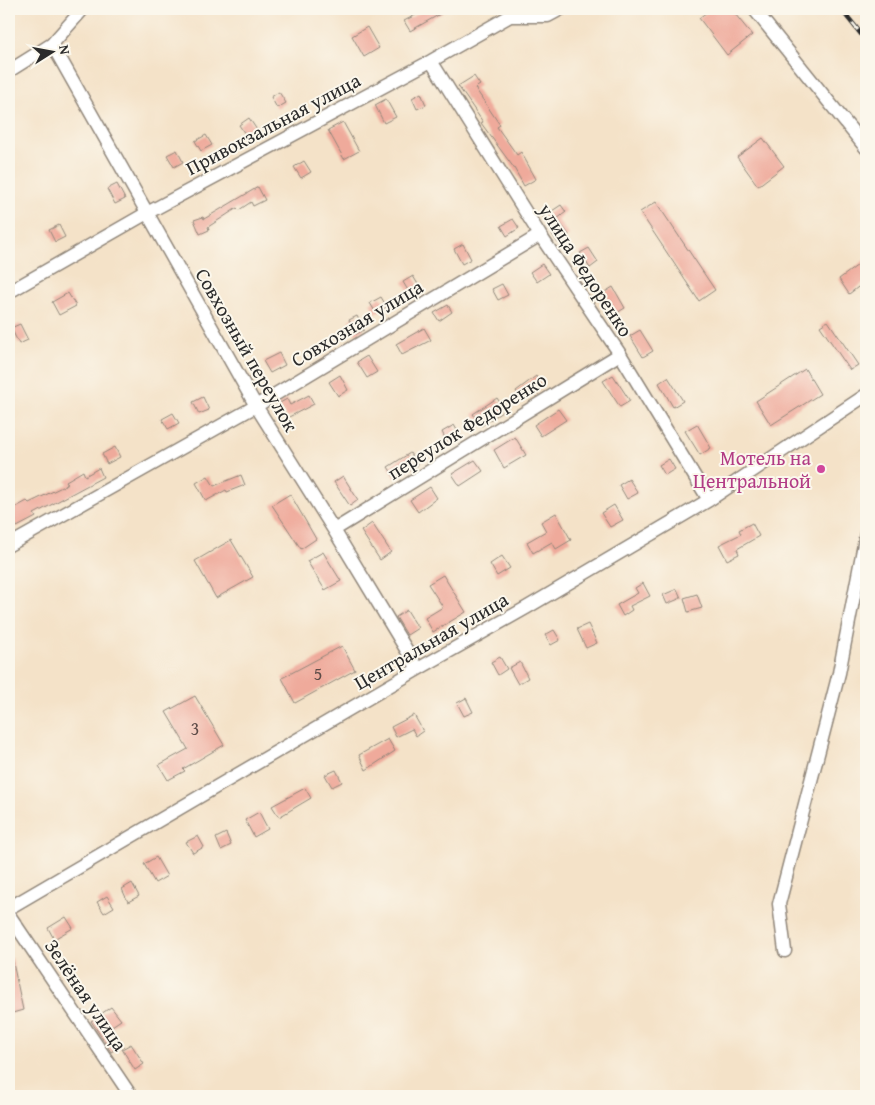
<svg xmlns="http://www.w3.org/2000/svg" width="875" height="1105" font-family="'Gentium Book Plus',serif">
<rect width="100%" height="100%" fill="#fbf7ec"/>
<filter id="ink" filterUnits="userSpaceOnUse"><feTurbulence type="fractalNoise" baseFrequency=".02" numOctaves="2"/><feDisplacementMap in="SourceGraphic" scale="10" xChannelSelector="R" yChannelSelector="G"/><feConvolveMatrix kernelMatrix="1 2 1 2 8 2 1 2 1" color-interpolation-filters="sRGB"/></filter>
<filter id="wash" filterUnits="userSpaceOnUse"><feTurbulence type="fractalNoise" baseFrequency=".0096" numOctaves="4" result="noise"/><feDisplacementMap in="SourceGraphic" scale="20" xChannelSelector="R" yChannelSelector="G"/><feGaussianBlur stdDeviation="1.12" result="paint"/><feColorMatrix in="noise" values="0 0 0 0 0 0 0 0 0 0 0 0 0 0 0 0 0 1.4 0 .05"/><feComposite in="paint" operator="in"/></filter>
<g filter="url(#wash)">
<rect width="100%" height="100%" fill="#f4e2c8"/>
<g id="blocks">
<path fill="#efaa9b" d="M427,9H449L410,31L404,21Z
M711,9H731L752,35L727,55L699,18Z
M367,27L379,48L364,57L352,36Z
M474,76L480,85L475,88L500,125L497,127L517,155L521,152L536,179L524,186L514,168L481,123L483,122L458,86Z
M279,92L286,103L277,108L271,97Z
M421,93L426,105L417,109L412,98Z
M386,99L396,117L384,123L375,105Z
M249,118L257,130L247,137L239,125Z
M343,122L359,151L344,159L328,130Z
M206,135L212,145L201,151L195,141Z
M763,138L784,166L758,186L737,157Z
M177,150L183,162L174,167L167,155Z
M304,161L311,172L301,178L294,167Z
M117,184L125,199L115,204L107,189Z
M258,187L265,200L253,206L251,202L239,210L237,208L208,227L209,230L200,234L194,220L203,217L204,219Z
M656,202L715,290L699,301L640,212Z
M561,205L566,212L557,219L569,235L558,243L552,234L554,232L543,217Z
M513,219L519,228L507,236L501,226Z
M59,225L65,237L55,242L49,230Z
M463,244L471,259L462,264L454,249Z
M589,248L598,262L590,268L580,253Z
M866,259V281L849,294L839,279Z
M542,264L549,274L537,282L530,272Z
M413,276L419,286L409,292L403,282Z
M502,284L508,295L498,300L492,289Z
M613,287L625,308L615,314L603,293Z
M68,293L76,306L59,315L52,302Z
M381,297L387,307L376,313L370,303Z
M448,305L452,312L439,321L434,313Z
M357,316L364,330L356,334L349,320Z
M828,321L858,365L850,370L820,326Z
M20,324L28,340L19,344L11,328Z
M424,328L431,340L402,355L396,344Z
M640,330L653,351L643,357L630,336Z
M279,353L285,365L270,373L263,361Z
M367,356L377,372L367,378L357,362Z
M805,369L820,394L771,425L756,401Z
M340,375L348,390L338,396L329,382Z
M613,375L630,401L620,407L603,381Z
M536,376L542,387L522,401L516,391Z
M668,377L683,401L673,407L659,383Z
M309,395L314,404L287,418L278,404L287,399L290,405Z
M203,397L209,410L199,414L193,402Z
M497,398L505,410L481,426L473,414Z
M558,409L566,420L541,436L534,425Z
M173,413L179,423L168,429L162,419Z
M697,424L711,448L700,455L685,431Z
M454,425L461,437L448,444L442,432Z
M515,437L526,455L504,468L494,450Z
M115,447L120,457L107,464L102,454Z
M410,453L418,465L396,479L388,467Z
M669,459L675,469L665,475L659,465Z
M475,460L483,471L460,486L452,474Z
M99,468L103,477L34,514L36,517L17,527L9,511L27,501L29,503L68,484L66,481L83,471L85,476Z
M241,475L245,485L227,492L226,490L206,501L196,483L208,476L214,486Z
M343,476L358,500L350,506L334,482Z
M629,479L638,493L627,499L619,485Z
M430,487L437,498L418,512L410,500Z
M290,494L316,539L301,549L272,505Z
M614,505L623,520L610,527L601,513Z
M556,513L571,540L556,549L552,542L533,553L527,542L546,531L541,522Z
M372,523L391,552L380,560L361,531Z
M752,523L759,536L737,549L739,554L727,560L719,545L741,534L739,530Z
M231,540L253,577L216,598L195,561Z
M323,552L341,581L325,590L307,561Z
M502,556L510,568L497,576L490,564Z
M443,575L466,612L433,632L425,618L443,607L428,584Z
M643,583L650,596L630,606L632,610L623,616L617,605L638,593L635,588Z
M677,589L681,598L667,604L663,595Z
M697,594L702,608L688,612L684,598Z
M407,610L418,628L407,635L396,617Z
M588,624L597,643L586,648L577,629Z
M554,630L560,640L551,645L545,635Z
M342,646L355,670L295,703L282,678Z
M500,657L507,669L498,675L491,662Z
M520,662L528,678L518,684L509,668Z
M195,696L224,745L183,769L185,771L168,780L159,765L188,749L166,712Z
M466,698L473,712L464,716L457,703Z
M414,715L423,731L416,736L412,729L396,737L391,727Z
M388,739L395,751L366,770L359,755Z
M336,770L342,782L332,787L325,775Z
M305,788L311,798L279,817L272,806Z
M259,812L268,829L254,837L245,820Z
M226,833L231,845L221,850L216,838Z
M198,836L204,847L193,853L186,842Z
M156,857L167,876L155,883L144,864Z
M132,883L139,896L128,902L122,889Z
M107,896L114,907L104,913L97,902Z
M66,917L73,928L54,939L48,928Z
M9,958H12L23,1010L9,1014Z
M111,1007L121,1020L109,1028L121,1046L111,1052L91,1021Z
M131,1044L144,1064L135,1070L122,1049Z"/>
</g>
</g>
<g filter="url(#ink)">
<use href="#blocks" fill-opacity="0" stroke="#90867a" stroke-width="1"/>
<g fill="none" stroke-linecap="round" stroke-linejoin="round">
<g stroke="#90867a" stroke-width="15">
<path id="minor" d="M754,9L866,148
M52,44L256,406L334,530L418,669
M431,61L540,235L620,354L709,500
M9,71L52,44L83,9
M9,292L147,213L431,61L510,16H548L561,9
M334,530L620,354
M9,545L256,406L540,235
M9,908L418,669L526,608L709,500L866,395
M9,915L131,1096
M785,951L779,904L839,673L866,534"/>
</g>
<use href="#minor" stroke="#fff" stroke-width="12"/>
<g stroke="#2b2b2b" stroke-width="5">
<path id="rail" d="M841,9L866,40
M861,9L866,15"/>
</g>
<use href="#rail" stroke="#fbf7ec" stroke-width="3" stroke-dasharray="9" stroke-linecap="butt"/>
</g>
</g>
<circle fill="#d1479c" stroke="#fbf7ec" stroke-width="2" cx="821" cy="469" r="5"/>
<g text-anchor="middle" stroke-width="4" stroke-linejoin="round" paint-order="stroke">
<g font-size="18" fill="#5c4b47">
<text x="318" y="680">5</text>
<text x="195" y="735">3</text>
</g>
<g font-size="20" fill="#2b2b2b" stroke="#fbf7ec">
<text transform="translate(273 124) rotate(-28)" y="7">Привокзальная улица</text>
<text transform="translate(586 270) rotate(57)" y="7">улица Федоренко</text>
<text transform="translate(357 323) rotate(-31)" y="7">Совхозная улица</text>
<text transform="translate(247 350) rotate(60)" y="7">Совхозный переулок</text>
<text transform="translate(467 426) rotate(-32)" y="7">переулок Федоренко</text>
<text transform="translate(431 641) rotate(-30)" y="7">Центральная улица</text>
<text transform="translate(86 995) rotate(56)" y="7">Зелёная улица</text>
</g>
<g font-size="20" fill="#b23c85" stroke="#fbf7ec" text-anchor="end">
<text x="811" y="465">Мотель на<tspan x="811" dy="23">Центральной</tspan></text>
</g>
</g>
<rect width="875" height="1105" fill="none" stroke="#fbf7ec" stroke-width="30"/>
<g transform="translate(52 52) rotate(79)" stroke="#fbf7ec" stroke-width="4" paint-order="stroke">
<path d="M0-4L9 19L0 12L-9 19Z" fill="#2b2b2b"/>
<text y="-8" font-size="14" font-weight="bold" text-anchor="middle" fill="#2b2b2b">N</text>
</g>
</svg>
